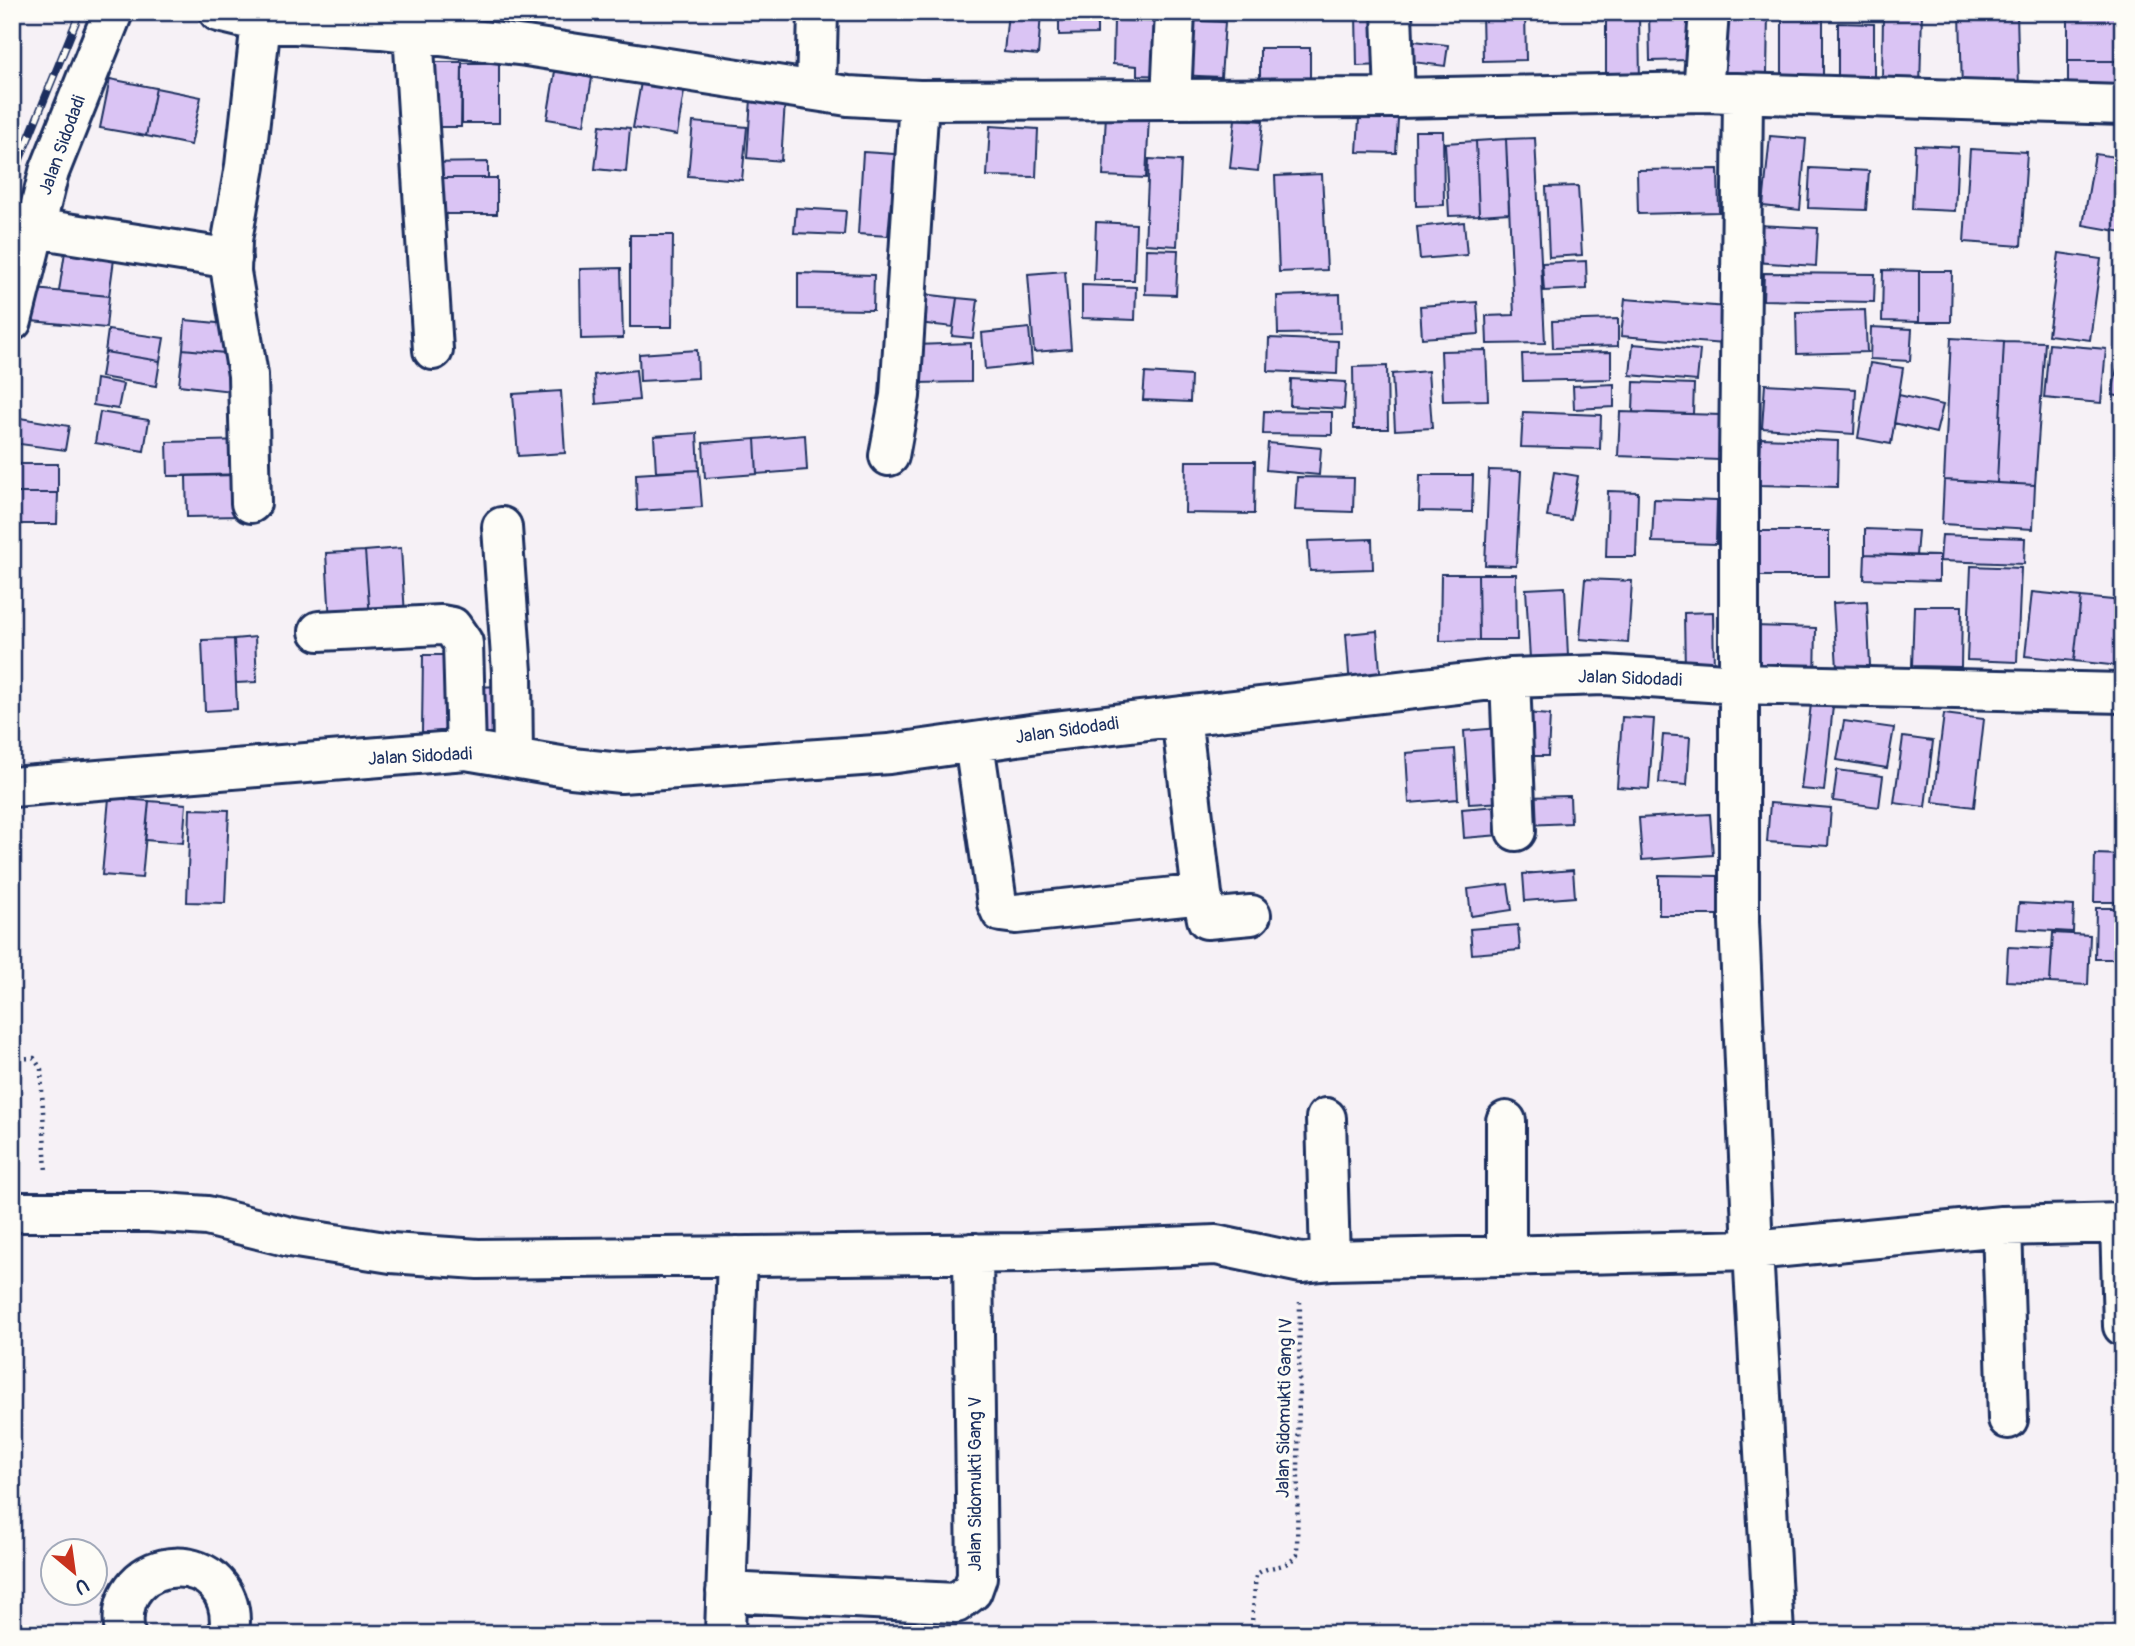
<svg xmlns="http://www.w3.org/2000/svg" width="2135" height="1646" font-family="Pangolin,sans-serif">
<rect width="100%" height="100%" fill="#f6f1f6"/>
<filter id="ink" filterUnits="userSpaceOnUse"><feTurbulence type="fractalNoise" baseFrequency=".0143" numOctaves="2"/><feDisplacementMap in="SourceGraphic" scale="14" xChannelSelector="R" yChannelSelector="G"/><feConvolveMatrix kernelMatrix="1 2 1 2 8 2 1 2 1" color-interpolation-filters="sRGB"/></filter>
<g filter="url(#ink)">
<path fill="#dac4f4" stroke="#1b2f5e" stroke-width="2" d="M1008,12H1041L1038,55L1004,52Z
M1059,12H1097V34L1059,35Z
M1387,12L1388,65L1357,66L1356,13Z
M1482,12H1525L1526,60L1483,61Z
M1606,12H1639L1640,83H1606Z
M1649,12H1689L1690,60L1650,61Z
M1712,12H1768L1767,75L1711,74Z
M1782,12H1823V77H1782Z
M1883,12H1922L1920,87H1882Z
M1960,12H2017L2019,90L1962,92Z
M2068,12H2123V61H2068Z
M1114,20L1171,22L1169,76L1137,75V66L1113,64Z
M1180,20L1225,22L1221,77L1177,75Z
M1838,23L1874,24V91H1838Z
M1406,40L1448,45L1445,66L1404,61Z
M1260,48H1310V86H1260Z
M2068,61H2123V98H2068Z
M419,62H462L461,127H419Z
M462,63H499V123H462Z
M644,65L687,73L677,135L633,128Z
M555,71L592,78L584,125L547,119Z
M110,79L156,88L146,136L100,128Z
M752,84L786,87L781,161L747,158Z
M156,88L201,97L191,145L146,136Z
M1106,114L1149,116L1146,178L1103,176Z
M1359,118L1398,119L1396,153L1357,152Z
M1235,119L1263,121L1258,171L1230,168Z
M693,122L747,127L742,180L688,176Z
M600,125L630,128L626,172L595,169Z
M990,126L1038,129L1036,177L987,176Z
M1415,131H1443L1444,205L1416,206Z
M1770,136L1806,139L1800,210L1763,206Z
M1535,138L1545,343L1487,344L1486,316L1514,315L1506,139Z
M1506,139L1509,213L1479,215L1476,141Z
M1476,141L1479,215L1449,216L1445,143Z
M1915,145L1958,147L1955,211L1912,209Z
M1970,149L2027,152L2021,246L1964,242Z
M863,152L910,155L907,203L891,202L888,236L858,234Z
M2095,154L2123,158V232L2083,225Z
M1149,159L1181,161L1177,246L1145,244Z
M488,162V178H425L424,163Z
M1810,168L1869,171L1866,210L1808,208Z
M1718,169L1719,212L1638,214L1637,170Z
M1322,174L1327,270L1279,272L1275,176Z
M425,178H497V214H424Z
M1578,186L1582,255L1549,257L1546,187Z
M796,208L846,211L844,235L794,233Z
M1096,222L1136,224L1134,280H1094Z
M1464,222L1467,255L1420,259L1417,227Z
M1756,225L1818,228L1816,266L1754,262Z
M630,235H673L672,327H630Z
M66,245L115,252L109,296L59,291Z
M1146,249L1178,250L1176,295L1145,294Z
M2059,253L2101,259L2090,340L2048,335Z
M1586,261L1587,289L1544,291L1542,263Z
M621,268L623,338L581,339L580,269Z
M1883,270L1919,271V322L1882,321Z
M1065,271L1071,349L1034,352L1028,274Z
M1919,271H1952L1951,322H1919Z
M798,273L874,275L873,310L798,309Z
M1764,273L1875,274L1874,302L1763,300Z
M1082,285L1136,287L1135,320L1082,318Z
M34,289L109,296L106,328L31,321Z
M913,293L957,298L953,327L909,322Z
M1340,294L1341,333L1278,334L1277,296Z
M957,298L978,300L973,338L952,336Z
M1625,299L1727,307L1724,344L1621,336Z
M1477,302L1479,334L1422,338L1420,306Z
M1865,310L1867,352L1797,354L1796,312Z
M1618,319V346L1553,348L1552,321Z
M185,320L238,325L235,354L183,349Z
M1871,327L1912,329L1910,361L1870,359Z
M1029,328L1032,364L985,369L982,333Z
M108,330L164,338L160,361L105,352Z
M2123,335V397L2112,395Z
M1269,338L1338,341L1337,374L1268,371Z
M1951,338L2004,341L1997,483L1944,480Z
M2004,341L2045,342L2035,485L1997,483Z
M971,343V382L915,383V345Z
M1633,344L1700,350L1697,381L1630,375Z
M2049,344L2106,349L2101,403L2044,398Z
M183,349L235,354L231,391L179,385Z
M697,350L698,378L640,381L639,354Z
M1486,350L1488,400L1443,401L1441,351Z
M105,352L160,361L156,386L101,377Z
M1611,352V379L1523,381L1522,354Z
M1870,363L1903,368L1891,444L1858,438Z
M1387,366L1388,429H1354L1353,367Z
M636,370L639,400L596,404L594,375Z
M1428,371L1432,428L1395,430L1392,374Z
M1145,373L1191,376L1190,402L1143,400Z
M96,379L123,384L118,409L93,405Z
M1291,379L1346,382L1344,409L1290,406Z
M1634,382L1694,384L1693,414L1633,412Z
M1614,384V407L1574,409L1573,386Z
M1765,384L1856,389L1854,434L1762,428Z
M561,391L565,453L518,456L513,394Z
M1899,395L1943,405L1936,433L1894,423Z
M1264,411L1332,412V435L1263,434Z
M100,412L149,420L144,451L95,443Z
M1523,412L1601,415L1600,449L1521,447Z
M1620,412L1721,415L1719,460L1618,456Z
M14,417L69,426L65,450L12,443Z
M697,433L699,470L656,472L654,436Z
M805,435L807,470L757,474L755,439Z
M1761,438L1838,441L1837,487L1759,485Z
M755,439L757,474L705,478L703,443Z
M246,440L247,474L168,476L167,442Z
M1268,443L1321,448L1319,475L1266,470Z
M1186,461H1255L1254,514L1185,513Z
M12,464H58V493H12Z
M699,470L702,507L637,511L636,474Z
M1489,470L1521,471L1516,566L1485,565Z
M1554,472L1578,476L1571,520L1547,517Z
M241,475L242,516L187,517L186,476Z
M1420,475H1473L1472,512L1419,511Z
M1297,477L1354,478L1353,512L1295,510Z
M1944,480L2035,485L2033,529L1942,524Z
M1608,491L1638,492L1636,557H1606Z
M12,493H58L57,524H12Z
M1654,499L1717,501L1716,544L1652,542Z
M1865,529L1918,531L1916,556L1865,554Z
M1753,531H1829V576H1753Z
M1942,535L2025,538L2024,564L1940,561Z
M1372,539L1373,569L1310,571L1308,541Z
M401,548L405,616L370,618L365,551Z
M365,551L370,618L330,621L326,553Z
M1865,554L1939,556V581L1864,579Z
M1971,566L2021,568L2017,662L1967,660Z
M1441,574H1478L1479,640L1440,641Z
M1478,574H1516L1517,640H1479Z
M1585,579L1632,581L1628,643L1580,639Z
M1565,587L1568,657L1530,659L1526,589Z
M2032,592L2081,597L2074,661L2025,656Z
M2081,597L2123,601L2119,666L2074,661Z
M1867,601L1870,666L1837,668L1833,603Z
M1914,606H1962L1961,667L1912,666Z
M1713,612L1714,671L1685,672L1684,613Z
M1754,626L1816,628L1815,680L1753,679Z
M1377,631L1381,684L1350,687L1346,634Z
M255,637L257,682L236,683L234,639Z
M234,639L237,709L205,711L202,640Z
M423,655H462V732H422Z
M508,686V742L470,743L469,687Z
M1811,704L1833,706L1824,791L1801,789Z
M1524,713L1550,715L1548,756H1521Z
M1944,714L1984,719L1974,807L1933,802Z
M1622,717L1654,719L1649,789L1617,787Z
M1844,721L1894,728L1887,768L1837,760Z
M1500,728L1505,802L1469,804L1464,731Z
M1663,735L1690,737L1687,785L1659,783Z
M1903,737L1933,741L1925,807L1894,803Z
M1455,749L1458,799L1409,803L1406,753Z
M1837,770L1883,776L1879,807L1833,801Z
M1570,796L1571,823L1526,825L1525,797Z
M109,798L149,801L142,878L102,875Z
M149,801L186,804L183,843L145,840Z
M1770,803L1831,808L1828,846L1767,842Z
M1509,805L1512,834L1464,838L1462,809Z
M190,809L229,810L225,903L187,902Z
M1710,814L1713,855L1642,860L1639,818Z
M2095,854L2123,855V902H2094Z
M1573,870L1575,897L1525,901L1523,874Z
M1659,875L1720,876L1719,915H1659Z
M1508,884L1512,910L1471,916L1468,889Z
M2019,903L2074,906L2073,932L2017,929Z
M2096,908H2123L2122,959H2095Z
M1518,925L1520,950L1472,954L1470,929Z
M2053,933L2090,935L2088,985L2050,983Z
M2008,947L2052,949L2050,983L2006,981Z"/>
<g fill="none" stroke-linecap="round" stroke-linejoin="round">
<g stroke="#1b2f5e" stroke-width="44">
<path id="minor" d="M219,12L261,22L381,29L526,46L848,96L919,100L1395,98L1703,92L2123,105
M1392,12L1395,98
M413,32L433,350
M816,91L818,12
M1703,92L1709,12
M1743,95L1739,465V922L1753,1250L1774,1634
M1171,99L1175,12
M35,228L232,259
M12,321L49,172L113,12
M889,456L900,396L919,100
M251,503L248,375L231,272L232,240L245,166L261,22
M502,527L512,672L513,758
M319,631L441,625L452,627L463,643L466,750
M1510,678L1516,831
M974,743L997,903L1001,912L1016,914L1202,894L1181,716
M12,787L466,750L572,768L621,773L889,754L1045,732L1510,678L1604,675L1739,684L2123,693
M1202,894L1207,919L1251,915
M1326,1118L1330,1260
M12,1212H149L207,1216L290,1237L391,1253L478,1259L1023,1253L1216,1245L1301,1263L1330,1260L1753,1250L2002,1226L2123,1223
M2120,1223L2123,1326
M2002,1226L2008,1419
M1506,1256V1121
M726,1592L956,1603L972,1591L977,1577L973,1253
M125,1634C109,1548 242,1543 229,1634
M725,1634L737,1256"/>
</g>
<path stroke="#1b2f5e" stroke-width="4.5" stroke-dasharray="2 5" stroke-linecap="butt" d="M12,1059L34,1058L41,1069L46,1173
M1251,1634L1256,1575C1270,1563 1286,1571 1297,1554L1300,1302"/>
<use href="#minor" stroke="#fdfcf7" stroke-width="38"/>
<g stroke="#1b2f5e" stroke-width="8">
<path id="rail" d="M12,179L80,12"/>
</g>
<use href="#rail" stroke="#fdfcf7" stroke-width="5" stroke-dasharray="16" stroke-linecap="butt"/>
</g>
</g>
<g text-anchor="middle" stroke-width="6" stroke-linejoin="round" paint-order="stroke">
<g font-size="18" fill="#1b2f5e" stroke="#fdfcf7">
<text transform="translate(62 145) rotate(-70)" y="6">Jalan Sidodadi</text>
<text transform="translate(1630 678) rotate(2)" y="6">Jalan Sidodadi</text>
<text transform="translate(1067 730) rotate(-8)" y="6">Jalan Sidodadi</text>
<text transform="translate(420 756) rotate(-3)" y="6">Jalan Sidodadi</text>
<text transform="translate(1284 1408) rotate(-89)" y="6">Jalan Sidomukti Gang IV</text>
<text transform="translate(975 1484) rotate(-90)" y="6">Jalan Sidomukti Gang V</text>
</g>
</g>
<rect width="2135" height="1646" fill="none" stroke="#fdfcf7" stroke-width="42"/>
<rect x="21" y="21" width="2093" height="1604" fill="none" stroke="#1b2f5e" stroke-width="2.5" filter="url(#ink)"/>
<g transform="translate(74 1572) rotate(151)"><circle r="33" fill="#fdfcf7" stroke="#a3aaba" stroke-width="2"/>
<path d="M0-5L12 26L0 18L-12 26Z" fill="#c8321e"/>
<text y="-10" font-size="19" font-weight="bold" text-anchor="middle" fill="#1b2f5e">U</text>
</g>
</svg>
